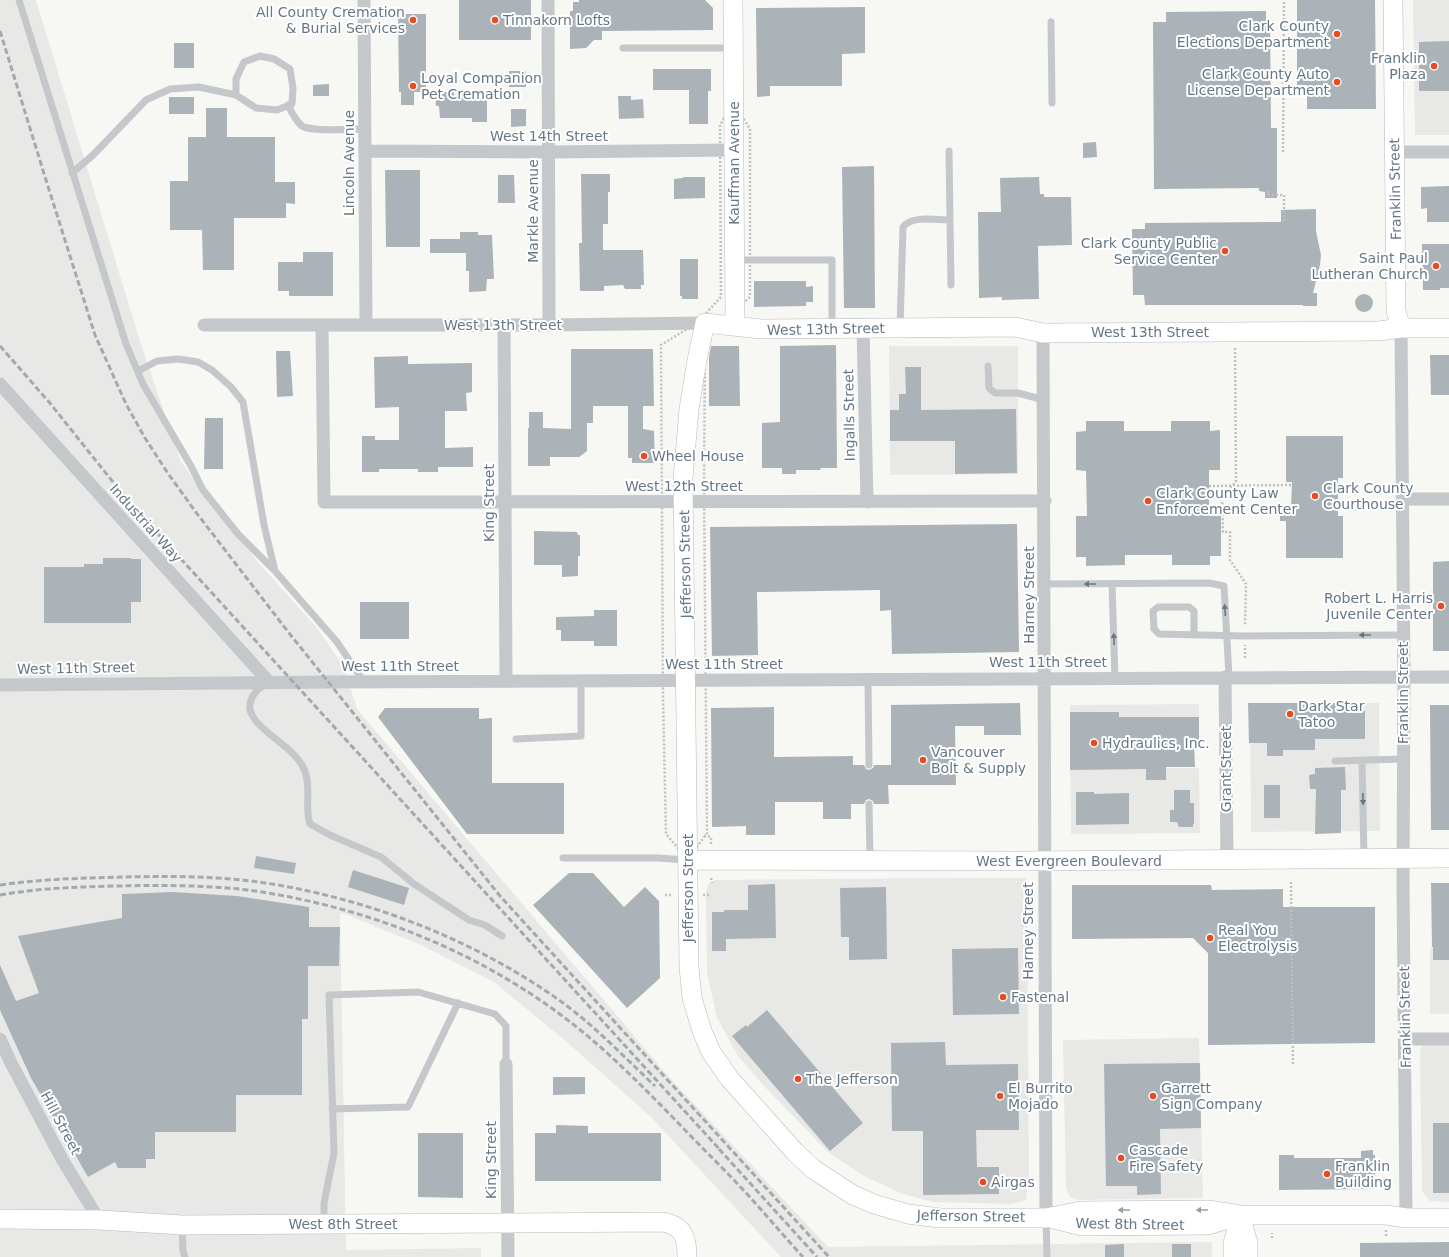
<svg xmlns="http://www.w3.org/2000/svg" width="1449" height="1257" font-family="'DejaVu Sans',sans-serif">
<rect width="100%" height="100%" fill="#f7f7f3"/>
<path fill="#e8e8e7" d="M0,0H36L139,338L181,462L257,561L317,628L344,667L357,709L669,1077L828,1247L1212,1242V1257H781L651,1117L568,1043L494,982L421,945L340,912L346,1250L481,1248V1257H0Z
M1413,0H1449V135H1415Z
M889,346H1018V474L890,475Z
M1379,703L1380,831L1251,832L1250,704Z
M1199,704V743H1167V768H1199L1200,833L1071,834L1070,705Z
M950,878H1027L1029,1178L1026,1200L1011,1204L933,1202L900,1193L864,1176L828,1152L765,1087L738,1056L717,1018L707,972L706,891L709,883L715,880Z
M1430,948H1449V1014H1430Z
M1199,1038L1203,1198L1079,1200L1070,1197L1066,1188L1063,1040Z
M1427,1043H1449V1202L1430,1201L1422,1191L1420,1054L1421,1047Z"/>
<path fill="#abb3b9" d="M459,0H531V40H459Z
M579,0H705L713,8V30L602,31V40H594L586,48L570,49V11H573V2H579Z
M1297,0H1375L1376,109H1307V85H1297Z
M865,7V53L842,54V86H770V96L757,97L756,8Z
M1266,11V21H1270L1271,128H1277V198H1265V192L1259,191V188L1154,189L1153,22H1166V12Z
M398,14H426V92H414V105H401V92H399Z
M1449,41V91H1419V42Z
M174,43H194V68H174Z
M653,69H711V91H708V124H689V90H653Z
M509,71H526V87H509Z
M329,84V96H313V85Z
M435,92H454V97H487V122H472V118H440L439,106H436Z
M618,96H631V100L643,99L644,118L619,119Z
M169,97H194V114H169Z
M206,108H227V137H275V182H295V204L286,203V218H234V270H203L202,230H170V181H188V137H206Z
M511,109H526V126L511,127Z
M1096,142L1097,157L1083,158V143Z
M874,166L875,308H844L842,167Z
M385,170H420V247H386Z
M581,174H610V192H608V224H603V250H643L644,285H641V289H625L623,285L604,286V291H580L579,243H582Z
M498,175H514L515,203H498Z
M683,177H705V198L674,199V179L683,178Z
M1039,177L1040,194H1044V197H1071L1072,245L1038,246L1039,299L1002,300V297L979,298L978,212H1001L1000,178Z
M1449,186V222H1427V208L1421,209V187Z
M1316,209V231L1321,255L1320,265L1313,293H1317V306H1303V305H1145L1144,295H1133L1132,229H1145V223L1281,222V210Z
M460,232H478V235H492L494,279H487L486,291L469,292V271H466V253H430V239H460Z
M1422,244H1449V288H1440V290H1423Z
M303,252H333V296H289V291H278V262H303Z
M680,259H698V299H682V296H680Z
M754,281H806V287L813,286V302H806V306L754,307Z
M1355 303a9 9 0 1 1 18 0a9 9 0 1 1-18 0Z
M836,345L837,468H821L820,470H796V474H782V468H762V423L780,422V346Z
M711,346H739L740,406H709V357Z
M571,349H653L654,406H643V429L654,431L655,463H632V458H628V406H593V423H587V451L579,457H550V466H528V428H529V412H543V428L571,429Z
M276,351H290L293,396L277,397Z
M1430,355H1449V395H1431Z
M408,356V364L472,363V392L466,393L467,411H445V448L473,447V467H438V472H418V469H379V472H362V436H375V440H399V407L375,408L374,357Z
M905,367H921V410L1016,409L1017,473L955,474V441H890V410H899V394H906Z
M205,418H223V469H204Z
M1086,421H1124V431H1171V421H1210V431L1220,430V470H1209V516H1221V556H1210V565H1172V555H1125V565L1086,566V557H1076V516H1087L1086,471L1076,470V432L1086,431Z
M1286,436H1343V478H1338V516H1343V558H1286V521H1280V507H1291L1292,482H1286Z
M1017,524L1019,652L892,654L891,610L880,611V590L757,592L758,655L712,656L710,527Z
M534,531L577,532L578,535H580V556H578V576L562,577V565H534Z
M103,558H131V559H141V602H131V623H44V567H84V564H103Z
M1449,561V651H1433V562Z
M360,602H409V639H360Z
M594,610H617V646H594V641H561V630H556V617L594,616Z
M1020,703L1021,735H984V726H955L956,785H888L889,804H874L873,801L869,799L866,800L864,804H851V819H823V802H775V835H746V826L712,827L711,708L774,707V757L853,756V765H864L866,769L869,770L873,768L874,765H891V705Z
M1248,703H1339V711H1365V739H1315V750H1283V756H1267V743H1249Z
M1430,705H1449V830H1431Z
M385,708H479V719L492,718V783H564V834H467L378,717Z
M1070,712H1119V717H1199V742H1194L1195,767H1166V780H1146V769L1070,770Z
M1345,767L1346,790H1341V833L1315,834L1316,789H1310L1309,775L1315,774V768Z
M1264,785H1280V818H1264Z
M1174,790H1190V803H1194V824H1193V827H1179L1177,822H1170V810H1174Z
M1076,792H1094V794L1129,793V824L1076,825Z
M256,856L296,863L294,874L254,868Z
M353,870L409,888L404,905L348,887Z
M569,873H593L624,907L645,887L659,901L660,978L627,1008L533,905Z
M1431,883H1449V960H1433V947H1432Z
M775,884L776,938L726,939V951H712V912H724V910H748V885Z
M1072,885H1211L1212,890L1283,889V907H1375V1043L1208,1045V953L1193,938L1072,939Z
M886,887L887,959L849,960V937H841L840,888Z
M173,892L237,896L309,907V927H340L339,966H308V1019H302V1095H236V1132H155V1159H146V1168H118L115,1162L88,1177L31,1078L0,1010V965L16,1001L39,993L18,936L122,918V894Z
M1018,948L1019,1014L953,1015L952,949Z
M767,1010L863,1123L830,1151L732,1036L746,1025L747,1027Z
M945,1042L946,1065L1018,1064L1019,1130H976L977,1167H999V1194L923,1195V1131H892L891,1043Z
M1200,1063L1201,1128L1160,1129L1161,1194L1137,1195V1186H1106L1104,1064Z
M553,1077H585V1094L553,1095Z
M1433,1123H1449V1193H1433Z
M556,1125L588,1126V1133H661V1181H535V1133H556Z
M418,1133H463V1198L418,1197Z
M1373,1150V1155H1375V1189L1279,1190V1155H1294V1158H1361V1151Z
M1449,1242V1257H1360V1243Z
M1124,1244V1257H1105V1245Z
M1172,1244H1191V1257H1172Z"/>
<g fill="none" stroke-linecap="round" stroke-linejoin="round">
<g stroke="#b4babe" stroke-width="20">
<path id="secondary" d="M733,0L735,325
M1393,0L1396,311L1401,328
M1449,328H1401L1379,331L1043,333L1015,327L761,329L705,323L697,360L689,409L683,479L689,967L692,998L702,1031L711,1052L729,1078L795,1152L813,1169L853,1195L874,1204L908,1214L940,1218H1046L1081,1211L1208,1210L1240,1215H1386L1406,1218H1449
M688,860L1022,861L1449,858
M1240,1215L1248,1243V1257
M0,1219L99,1220L182,1225L663,1222C684,1226 687,1238 687,1257
M1054,1219L1082,1226L1208,1225L1235,1217
M1233,1257V1243L1240,1217"/>
</g>
<path stroke="#bec0c2" stroke-width="2.5" stroke-dasharray="2 2" stroke-linecap="butt" d="M733,102L750,129V297L735,311V325L721,324L705,339L704,487L707,833L688,860L666,834L663,697L661,345L697,323L721,297L720,125Z
M1283,152L1284,0
M1268,191V195H1284V222
M1235,348L1236,482L1222,496L1223,532H1230V560L1246,584L1245,626
M1245,658V645
M704,836L711,837V844
M711,878L712,883
M1291,882L1293,1066
M665,895H672
M703,895H709
M1386,1236V1230
M1272,1238V1233"/>
<path stroke="#c4c8cb" stroke-width="7" d="M19,0L126,344L143,384L191,466L203,490L238,534L275,571L337,642L364,682
M1051,22L1052,103
M623,48H733
M288,105C292,113 295,120 302,126C311,132 352,129 364,129
M949,151L950,220
M72,173L93,155L146,100L170,89L199,87L236,95L256,108L277,110L292,104L293,88L290,69L274,59L260,56L244,62L236,79V95
M735,260H832V328
M900,328L903,227C912,215 936,220 950,220L951,285
M988,366L989,388L995,393H1018L1044,400
M138,371L157,361L178,359L198,362L212,370L231,387L243,402L264,525L275,571
M1045,584L1209,583L1224,586L1229,677
M1112,584L1115,678
M1194,635V611L1189,607H1158L1153,611L1154,629L1159,634L1245,636L1404,635
M868,679L869,765
M267,684C263,686 257,689 255,693C251,697 249,706 250,710C256,731 294,746 304,769C312,787 304,806 310,824L330,835L381,857L414,884L469,920L485,925L502,936
M516,739L581,736V681
M1362,760L1364,858
M1335,761L1403,759
M869,804L870,859
M563,858H658L686,860
M332,1109L408,1107L458,1003
M1046,1218L1047,1257
M324,1224V1203L334,1153L329,995L418,992L495,1014L506,1026V1064
M182,1225L183,1251L185,1257"/>
<path stroke="#c4c8cb" stroke-width="13" d="M364,0L366,325
M548,0L549,325
M365,151L549,152L733,150
M1394,152H1449
M204,325H549L705,323
M322,325L324,502L1045,501
M504,325L506,681
M863,328L867,502
M1401,328L1404,677L1403,880L1406,1218
M1043,333L1046,1218
M0,384L269,682
M1403,499H1449
M1225,677L1227,860
M0,685L327,682L1449,677
M0,1039L11,1063L62,1159L99,1220
M1405,1039H1449
M506,1064L508,1257"/>
<use href="#secondary" stroke="#fff" stroke-width="19"/>
<path stroke="#a2aaaf" stroke-width="3" stroke-dasharray="6 3" stroke-linecap="butt" d="M0,31L46,180L95,335L126,404L145,438L167,472L195,511L289,633L500,896L829,1257
M0,346L49,402L129,502L722,1152
M0,885C42,879 83,878 125,877C167,876 209,876 251,881C359,895 470,937 559,1000C594,1025 624,1057 655,1086
M0,895C39,888 77,887 117,886C160,885 204,885 248,890C370,907 488,954 584,1033C620,1063 652,1096 685,1130C706,1152 727,1172 747,1194C766,1215 784,1236 803,1257
M719,1149L817,1257"/>
<path stroke="#bec0c2" stroke-width="2.5" stroke-dasharray="2 2" stroke-linecap="butt" d="M1209,486L1292,485"/>
</g>
<defs><path id="oneway-solid" d="M-6-.8H1V-3.2L6.5 0L1 3.2V.8H-6Z"/></defs>
<g fill="#657886">
<use href="#oneway-solid" transform="translate(1090 584) rotate(180)"/>
<use href="#oneway-solid" transform="translate(1225 610) rotate(-94)"/>
<use href="#oneway-solid" transform="translate(1365 635) rotate(180)"/>
<use href="#oneway-solid" transform="translate(1114 639) rotate(-92)"/>
<use href="#oneway-solid" transform="translate(1363 799) rotate(89)"/>
</g>
<g fill="#93a0aa">
<use href="#oneway-solid" transform="translate(1124 1210) rotate(180)"/>
<use href="#oneway-solid" transform="translate(1202 1210) rotate(-180)"/>
</g>
<g fill="#e94a21" stroke="#fff" stroke-width="1.5">
<circle cx="413" cy="20" r="4"/>
<circle cx="495" cy="20" r="4"/>
<circle cx="1337" cy="34" r="4"/>
<circle cx="1434" cy="66" r="4"/>
<circle cx="1337" cy="82" r="4"/>
<circle cx="413" cy="86" r="4"/>
<circle cx="1225" cy="251" r="4"/>
<circle cx="1436" cy="266" r="4"/>
<circle cx="644" cy="456" r="4"/>
<circle cx="1315" cy="496" r="4"/>
<circle cx="1148" cy="501" r="4"/>
<circle cx="1441" cy="606" r="4"/>
<circle cx="1290" cy="714" r="4"/>
<circle cx="1094" cy="743" r="4"/>
<circle cx="923" cy="760" r="4"/>
<circle cx="1210" cy="938" r="4"/>
<circle cx="1003" cy="997" r="4"/>
<circle cx="798" cy="1079" r="4"/>
<circle cx="1000" cy="1096" r="4"/>
<circle cx="1153" cy="1096" r="4"/>
<circle cx="1121" cy="1158" r="4"/>
<circle cx="1327" cy="1174" r="4"/>
<circle cx="983" cy="1182" r="4"/>
</g>
<g text-anchor="middle" stroke-width="4" stroke-linejoin="round" paint-order="stroke">
<g font-size="14" fill="#657886" stroke="#fff" text-anchor="start">
<text x="405" y="17" text-anchor="end">All County Cremation<tspan x="405" dy="16">&amp; Burial Services</tspan></text>
<text x="503" y="25">Tinnakorn Lofts</text>
<text x="1329" y="31" text-anchor="end">Clark County<tspan x="1329" dy="16">Elections Department</tspan></text>
<text x="1426" y="63" text-anchor="end">Franklin<tspan x="1426" dy="16">Plaza</tspan></text>
<text x="1329" y="79" text-anchor="end">Clark County Auto<tspan x="1329" dy="16">License Department</tspan></text>
<text x="421" y="83">Loyal Companion<tspan x="421" dy="16">Pet Cremation</tspan></text>
<text x="1217" y="248" text-anchor="end">Clark County Public<tspan x="1217" dy="16">Service Center</tspan></text>
<text x="1428" y="263" text-anchor="end">Saint Paul<tspan x="1428" dy="16">Lutheran Church</tspan></text>
<text x="652" y="461">Wheel House</text>
<text x="1323" y="493">Clark County<tspan x="1323" dy="16">Courthouse</tspan></text>
<text x="1156" y="498">Clark County Law<tspan x="1156" dy="16">Enforcement Center</tspan></text>
<text x="1433" y="603" text-anchor="end">Robert L. Harris<tspan x="1433" dy="16">Juvenile Center</tspan></text>
<text x="1298" y="711">Dark Star<tspan x="1298" dy="16">Tatoo</tspan></text>
<text x="1102" y="748">Hydraulics, Inc.</text>
<text x="931" y="757">Vancouver<tspan x="931" dy="16">Bolt &amp; Supply</tspan></text>
<text x="1218" y="935">Real You<tspan x="1218" dy="16">Electrolysis</tspan></text>
<text x="1011" y="1002">Fastenal</text>
<text x="806" y="1084">The Jefferson</text>
<text x="1008" y="1093">El Burrito<tspan x="1008" dy="16">Mojado</tspan></text>
<text x="1161" y="1093">Garrett<tspan x="1161" dy="16">Sign Company</tspan></text>
<text x="1129" y="1155">Cascade<tspan x="1129" dy="16">Fire Safety</tspan></text>
<text x="1335" y="1171">Franklin<tspan x="1335" dy="16">Building</tspan></text>
<text x="991" y="1187">Airgas</text>
</g>
<g font-size="14" fill="#657886" stroke="#fff">
<text x="549" y="141">West 14th Street</text>
<text transform="translate(349 163) rotate(-90)" y="5">Lincoln Avenue</text>
<text transform="translate(734 163) rotate(-90)" y="5">Kauffman Avenue</text>
<text transform="translate(1395 189) rotate(-91)" y="5">Franklin Street</text>
<text transform="translate(533 211) rotate(-90)" y="5">Markle Avenue</text>
<text x="503" y="330">West 13th Street</text>
<text transform="translate(826 329) rotate(-1)" y="5">West 13th Street</text>
<text x="1150" y="337">West 13th Street</text>
<text transform="translate(849 415) rotate(-91)" y="5">Ingalls Street</text>
<text x="684" y="491">West 12th Street</text>
<text transform="translate(489 503) rotate(-90)" y="5">King Street</text>
<text transform="translate(146 523) rotate(48)" y="5">Industrial Way</text>
<text transform="translate(685 564) rotate(-91)" y="5">Jefferson Street</text>
<text transform="translate(1029 595) rotate(-90)" y="5">Harney Street</text>
<text x="1048" y="667">West 11th Street</text>
<text x="724" y="669">West 11th Street</text>
<text x="400" y="671">West 11th Street</text>
<text transform="translate(76 668) rotate(-1)" y="5">West 11th Street</text>
<text transform="translate(1403 693) rotate(-90)" y="5">Franklin Street</text>
<text transform="translate(1226 769) rotate(-90)" y="5">Grant Street</text>
<text x="1069" y="866">West Evergreen Boulevard</text>
<text transform="translate(688 888) rotate(-90)" y="5">Jefferson Street</text>
<text transform="translate(1028 931) rotate(-90)" y="5">Harney Street</text>
<text transform="translate(1405 1017) rotate(-91)" y="5">Franklin Street</text>
<text transform="translate(61 1123) rotate(62)" y="5">Hill Street</text>
<text transform="translate(491 1160) rotate(-90)" y="5">King Street</text>
<text transform="translate(971 1216) rotate(1)" y="5">Jefferson Street</text>
<text x="343" y="1229">West 8th Street</text>
<text transform="translate(1130 1224) rotate(1)" y="5">West 8th Street</text>
</g>
</g>
</svg>
